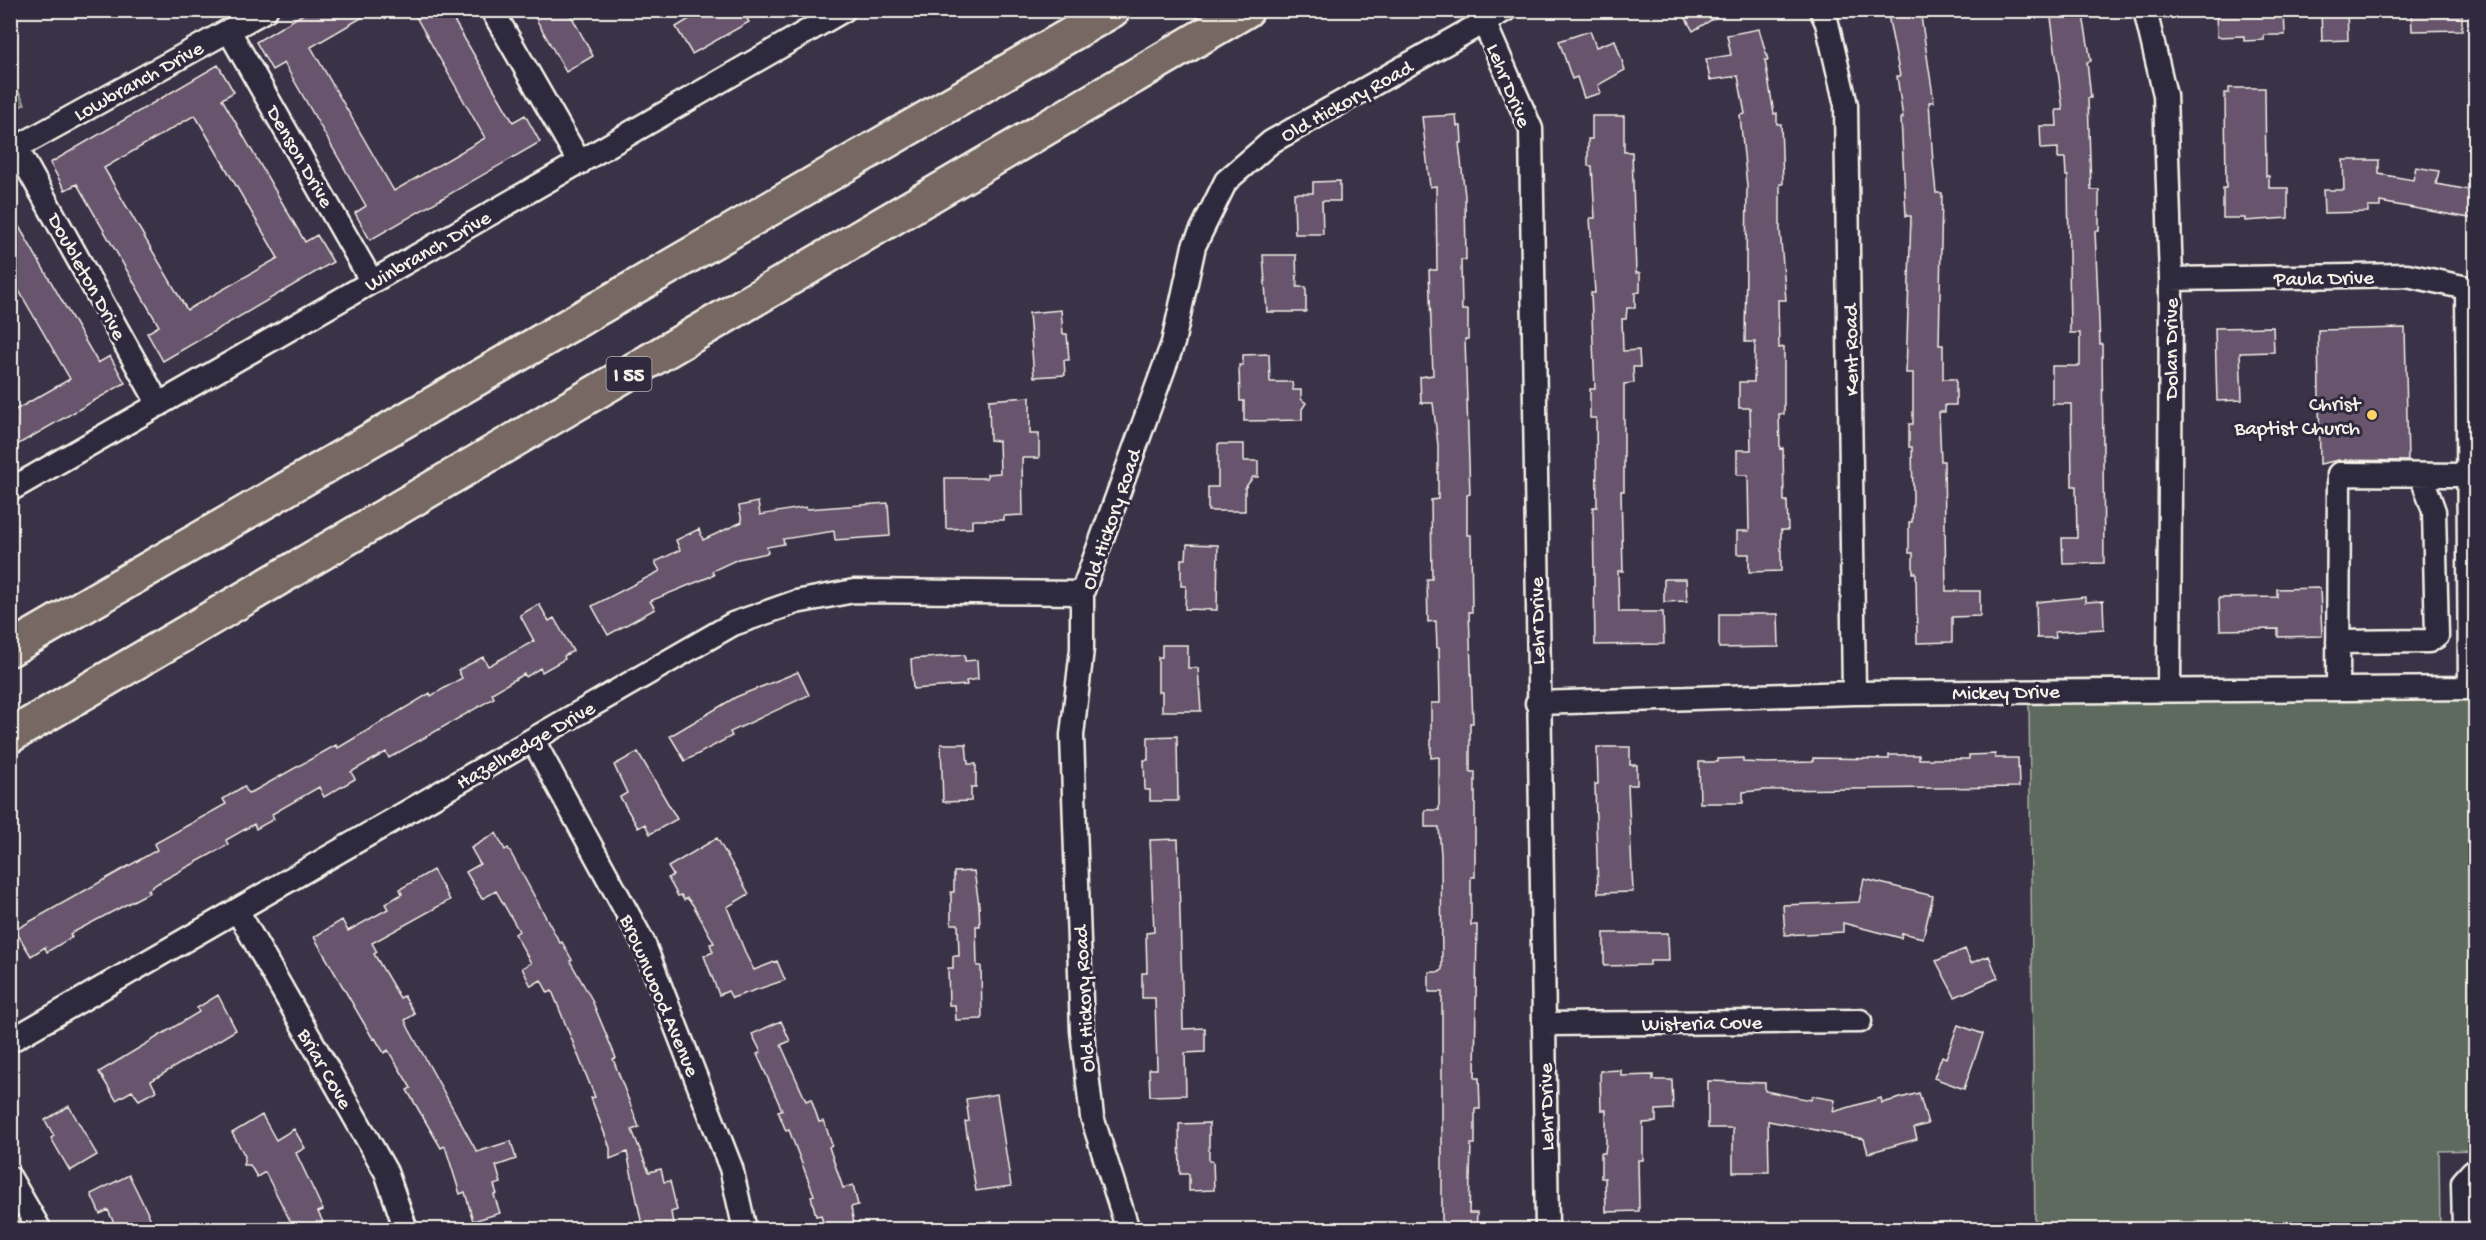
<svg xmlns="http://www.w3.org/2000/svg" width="2486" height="1240" font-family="'Gochi Hand',sans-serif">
<rect width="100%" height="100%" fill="#3a3247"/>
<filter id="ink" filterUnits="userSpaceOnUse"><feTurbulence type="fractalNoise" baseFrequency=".0167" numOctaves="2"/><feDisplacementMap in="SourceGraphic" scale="12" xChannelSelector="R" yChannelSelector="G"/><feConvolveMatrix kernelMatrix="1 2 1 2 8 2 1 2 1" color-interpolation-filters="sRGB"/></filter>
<g filter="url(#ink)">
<path fill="#5e6a5f" stroke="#a9aea4" stroke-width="1.5" d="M11,77L25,104L11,112H10Z
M2475,698V1150L2439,1151L2440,1229H2035L2029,704Z"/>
<path fill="#67546d" stroke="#f4f1e8" stroke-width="1.5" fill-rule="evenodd" d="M310,10H375L311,47L394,191L485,138L412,10H448L513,122L525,115L540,142L370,240L355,213L366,206L284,63L272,70L256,42Z
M531,10H568L593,56L566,72Z
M704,10H742L749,22L692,54L676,27Z
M1681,10H1728L1693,31Z
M1887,10H1920L1934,102H1929L1933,163L1936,193H1942L1939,345H1943V379H1956V405H1945V412H1939L1941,461H1944L1946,591H1980V616L1952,617V642L1917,643L1916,573H1913V553H1909V522H1912L1913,498L1912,447H1909V424H1913V373H1906L1911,216H1906L1901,118H1903L1897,76H1900Z
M2050,10H2082L2091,61L2087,62L2091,98H2088L2091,190H2099V231H2095L2100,344H2102L2104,563L2063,564L2062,538H2077L2076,486H2072L2071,404H2052V366H2080V333H2070L2068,176H2066L2065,158H2058V148L2041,149L2040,126H2057L2056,110H2063Z
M2216,10H2284L2285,35H2264V40L2244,41V36L2217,37Z
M2321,10H2347L2348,40L2322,41Z
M2411,10H2462V30L2412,31Z
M1759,29L1768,60H1765L1774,114L1777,113V124H1781L1783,184H1780V230L1786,300H1778L1779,348L1784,347V414H1779L1780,449L1783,448L1784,501H1787L1788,530H1781V571L1749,572V554H1737V531H1749L1748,475H1737V450H1751L1750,408H1739V382H1754L1755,342H1745L1747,186L1740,115L1745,114L1738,76L1710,80L1706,59L1731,55L1727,35Z
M1590,31L1596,47L1615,40L1625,70L1598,85L1601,93L1584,98L1577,77L1572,79L1559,41Z
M218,65L234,92L222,99L305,242L317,235L333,262L163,361L147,333L159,326L77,184L65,190L50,163ZM195,115L278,258L187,310L104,168Z
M2229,88H2265L2266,176H2269V188H2288V218L2245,221V218H2223V188H2226L2225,93H2229Z
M1456,115L1457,126H1461L1462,143H1459L1465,196L1466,260H1461L1462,310H1468V339H1465L1470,494L1467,495V535H1471L1472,612H1469L1473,723H1470V772H1475V877H1471V925H1477L1475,1078H1479L1480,1109H1475V1144H1471L1469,1213H1477L1476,1230H1442V992H1429V972H1440L1442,969L1441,855L1439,827H1425V810H1439V757L1431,758V703H1440L1439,648H1437L1436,621L1428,622L1427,579H1432L1431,500L1438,499V445L1433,403H1421L1420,377L1433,375L1429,270H1437L1436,186L1430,187L1422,117Z
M1592,116H1624V152H1632L1636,273H1640V292L1635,293V308H1627L1626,319H1622L1623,351L1639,350L1640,367H1633L1634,383L1624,384V491H1621L1623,571H1618L1619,612H1663L1664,644L1595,645L1593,507H1597L1596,418H1590V389H1595L1591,293H1595L1590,218H1595L1592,166H1588V139H1592Z
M2343,160H2379V174L2413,180L2416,167L2439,171L2436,184L2475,191V219L2380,202V207H2368V212L2324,213L2323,190H2344Z
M1340,181V201H1322L1323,234H1295L1294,193H1313V182Z
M10,211L98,363L110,356L125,383L10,449V413L70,379L10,275Z
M1263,255H1296L1297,287H1306V312H1267Z
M1061,310L1063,334H1067L1069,360H1064L1065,375L1034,377L1029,313Z
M2273,327L2274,352L2240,353L2242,400L2217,401L2215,328Z
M2405,328L2408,461L2339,460L2320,464L2318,330Z
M1269,354L1270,382H1292L1293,390H1301V399L1306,403L1302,409V420L1244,421V401H1240L1239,365H1243V355Z
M1030,397V434H1039V458H1022L1023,515L1004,516V520H972V528L946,529L945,478H987V474L1000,473L999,441L990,440L989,400Z
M1218,444H1244V461H1258V477H1253L1245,488V511H1208V487H1218Z
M758,502L760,515L806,507L807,509L888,503L890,536L835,540L834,531L783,539L784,544L767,547L768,553L738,559L712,571L714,575L650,601L655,609L608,635L592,606L660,571L655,562L680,550L676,540L699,529L703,540L742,522L739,506Z
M1187,544L1218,545L1217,610L1185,609L1186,586H1181V559H1186Z
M1664,579H1686L1687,601L1664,602Z
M2320,588L2322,636L2278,637V629L2220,630L2219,598L2277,597V589Z
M2085,597V602L2103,601L2104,629L2055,632L2056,638H2037L2036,602Z
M539,604L549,621L554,618L573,651L564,656L565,659L542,672L540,668L526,677L524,674L492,693L494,698L389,758L386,752L351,772L355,779L324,797L319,787L272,814L274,819L256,829L254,824L226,840L228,845L158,883L148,890L150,892L70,934L72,937L47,952L45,947L31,956L15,930L157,850L154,844L226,804L223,799L244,786L248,793L254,791L336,745L338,748L430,693L431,696L462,678L458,670L483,657L488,666L534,641L520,615Z
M1719,614H1778L1779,647L1719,648Z
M1162,645H1188V668H1198L1201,711H1162V692H1158V657H1162Z
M965,655V661L977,660L978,679L966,681L967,685L913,689L911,659Z
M798,672L809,695L730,732L732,736L685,761L670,736L736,697Z
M1177,736L1178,801H1150V790H1145L1144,760H1148V737Z
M941,744H966L968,764H976V787H971V801L943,802Z
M1597,747H1630V765H1637V785H1628L1633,892L1598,893L1595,784H1598Z
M638,752L677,819L650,834L645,824L638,828L620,797L627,793L614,765Z
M1995,754V758H2018L2019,787L1766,790L1743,792V803H1700L1699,762H1718V759L1743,758V762L1766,763L1813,762V758L1889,759V755H1919V759H1969V755Z
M496,833L505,850L508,848L560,943L562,942L572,960L570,961L591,998L616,1058L613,1059L639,1127L632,1130L649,1172L661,1169L664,1182L670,1181L677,1210L671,1212L674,1230H643L627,1152L610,1159V1148L591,1098L595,1097L552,991L548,993L541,980L531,986L522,968L531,963L515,934L519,931L496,891L482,899L466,872L480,864L471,848Z
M717,838L749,894L727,907L747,957L754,970L777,961L785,980L732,998L728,991L719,995L704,956L713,952L710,944L714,943L693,905L687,898L684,900L681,895L678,896L668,878L673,875L668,867Z
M1178,839L1183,1025V1029L1205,1028V1052L1185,1053L1186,1095L1150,1096L1149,1069H1157L1155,998H1142V973H1147L1146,933L1154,932L1150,840Z
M433,870L450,900L372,943L377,952L374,954L400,998L404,996L415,1014L405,1020L409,1029L477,1152L511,1141L516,1159L496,1166L501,1183L494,1185L497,1194L494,1195L500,1213L473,1221L465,1192L460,1194L445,1146L441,1148L407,1090L411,1088L388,1050L384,1053L375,1038L373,1039L314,937L342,920L348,931L388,909L385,904L402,894L400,889Z
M974,871L979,905L980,926H976L977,966H981L982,1019L956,1020L955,1005H949L948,968H953V956H959L958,924H951V892H954V872Z
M1864,879L1933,896L1923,938L1902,933L1901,938L1843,923V932L1785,935L1783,905L1859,902Z
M1604,933H1668L1669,961H1650V965L1604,966Z
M1965,949L1971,963L1989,956L1998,978L1955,997L1936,961Z
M218,995L236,1030L151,1081L156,1091L139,1100L132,1091L116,1100L99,1072L199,1012L197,1008Z
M781,1021L790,1041L781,1045L806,1101L811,1099L819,1122L823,1121L826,1127L832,1145L829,1147L843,1188L853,1185L858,1205L851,1207L855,1230H825L821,1215L816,1216L811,1196L814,1195L789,1130L786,1131L778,1111L782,1110L757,1054L761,1052L752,1034Z
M1958,1025L1983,1034L1964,1089L1934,1078L1942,1056L1946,1058Z
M1621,1070V1076L1653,1075V1080H1672L1673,1109L1656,1110V1122L1643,1123V1160H1638L1639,1211L1606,1212L1605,1178H1601V1153H1605L1606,1143V1110H1601L1600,1071Z
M1708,1081L1765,1083V1091L1811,1100L1812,1096L1835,1100L1833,1112L1881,1098L1882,1103L1919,1093L1928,1124L1914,1128L1917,1139L1868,1153L1864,1139L1768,1121L1769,1172H1733V1128H1708Z
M997,1094L1011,1186L976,1191L965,1122L969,1121L966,1099Z
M69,1106L97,1155L70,1171L51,1138L54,1136L45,1120Z
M262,1115L276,1140L294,1129L305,1148L296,1153L323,1210L318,1212L327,1230H295L265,1172L257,1177L250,1165H243L245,1156L232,1133Z
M1209,1123V1161H1213L1214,1190L1189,1191V1174H1180L1179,1124Z
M129,1175L156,1230H117L108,1210L100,1214L91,1194Z"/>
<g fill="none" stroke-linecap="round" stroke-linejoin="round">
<g stroke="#f4f1e8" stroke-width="27">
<path id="minor" d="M492,10L580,163
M1821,10L1827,23L1846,105L1854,693
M2145,10L2165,95L2171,279L2169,689
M1484,22L1531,129L1547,1230
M229,31L372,282
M16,147L159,405
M10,151L266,10
M2171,279L2407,275L2467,288L2476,293
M2467,288L2470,688
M10,490L844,10
M2338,642L2429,641L2437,636L2434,511L2421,475
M2338,689L2339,474L2468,475
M1537,703L1854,693L2476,688
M533,740L643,942L731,1168L745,1230
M237,910L386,1172L406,1230
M1544,1024L1860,1021
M10,1041L733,624L796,602L854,591L1082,593
M10,1178L40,1230
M1128,1230L1092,1117L1082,1031L1072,735L1082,649V593L1173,343L1194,246L1226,181L1271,142L1505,10
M2464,1230L2463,1182L2472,1172H2476"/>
</g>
<g stroke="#f4f1e8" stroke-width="38">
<path id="highway" d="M10,649L1113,10
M10,736L1247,10"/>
</g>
<use href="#minor" stroke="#2f2a3d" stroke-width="22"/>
<use href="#highway" stroke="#776864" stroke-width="33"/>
</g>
</g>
<circle fill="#ffd166" stroke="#2f2a3d" stroke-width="2" cx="2372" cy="415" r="6"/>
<g text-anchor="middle" stroke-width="6" stroke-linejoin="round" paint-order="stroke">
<rect fill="#2f2a3d" stroke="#b9b5b5" stroke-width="1.5" x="606.5" y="357" width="45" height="34" rx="4.5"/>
<g font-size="20" font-weight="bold" fill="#f4f1e8">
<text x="629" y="381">I 55</text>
</g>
<g font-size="21" fill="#f4f1e8" stroke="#2f2a3d">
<text transform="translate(138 80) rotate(-29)" y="7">Lowbranch Drive</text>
<text transform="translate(1510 85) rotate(68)" y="7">Lehr Drive</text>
<text transform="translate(1346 100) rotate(-29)" y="7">Old Hickory Road</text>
<text transform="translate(301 156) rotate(60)" y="7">Denson Drive</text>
<text transform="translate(427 250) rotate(-30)" y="7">Winbranch Drive</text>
<text transform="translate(88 276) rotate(61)" y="7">Doubleton Drive</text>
<text transform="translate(2324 277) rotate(-1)" y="7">Paula Drive</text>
<text transform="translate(2170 349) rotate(-90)" y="7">Dolan Drive</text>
<text transform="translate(1850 350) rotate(-91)" y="7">Kent Road</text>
<text transform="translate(1110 519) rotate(-71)" y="7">Old Hickory Road</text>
<text transform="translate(1536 621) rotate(-91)" y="7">Lehr Drive</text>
<text transform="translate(2006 691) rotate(-1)" y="7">Mickey Drive</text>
<text transform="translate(525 744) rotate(-30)" y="7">Hazelhedge Drive</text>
<text transform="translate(661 995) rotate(67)" y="7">Brownwood Avenue</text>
<text transform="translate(1083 999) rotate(-93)" y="7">Old Hickory Road</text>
<text transform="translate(1702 1022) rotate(-1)" y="7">Wisteria Cove</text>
<text transform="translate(326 1068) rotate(60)" y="7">Briar Cove</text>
<text transform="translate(1545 1107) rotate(-91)" y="7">Lehr Drive</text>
</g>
<g font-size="21" fill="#f4f1e8" stroke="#2f2a3d" text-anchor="end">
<text x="2360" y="410">Christ<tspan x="2360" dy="24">Baptist Church</tspan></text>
</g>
</g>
<rect width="2486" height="1240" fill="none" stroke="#2f2a3d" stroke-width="36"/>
<rect x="18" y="18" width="2450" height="1204" fill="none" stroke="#f4f1e8" stroke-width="2" filter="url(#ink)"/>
</svg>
